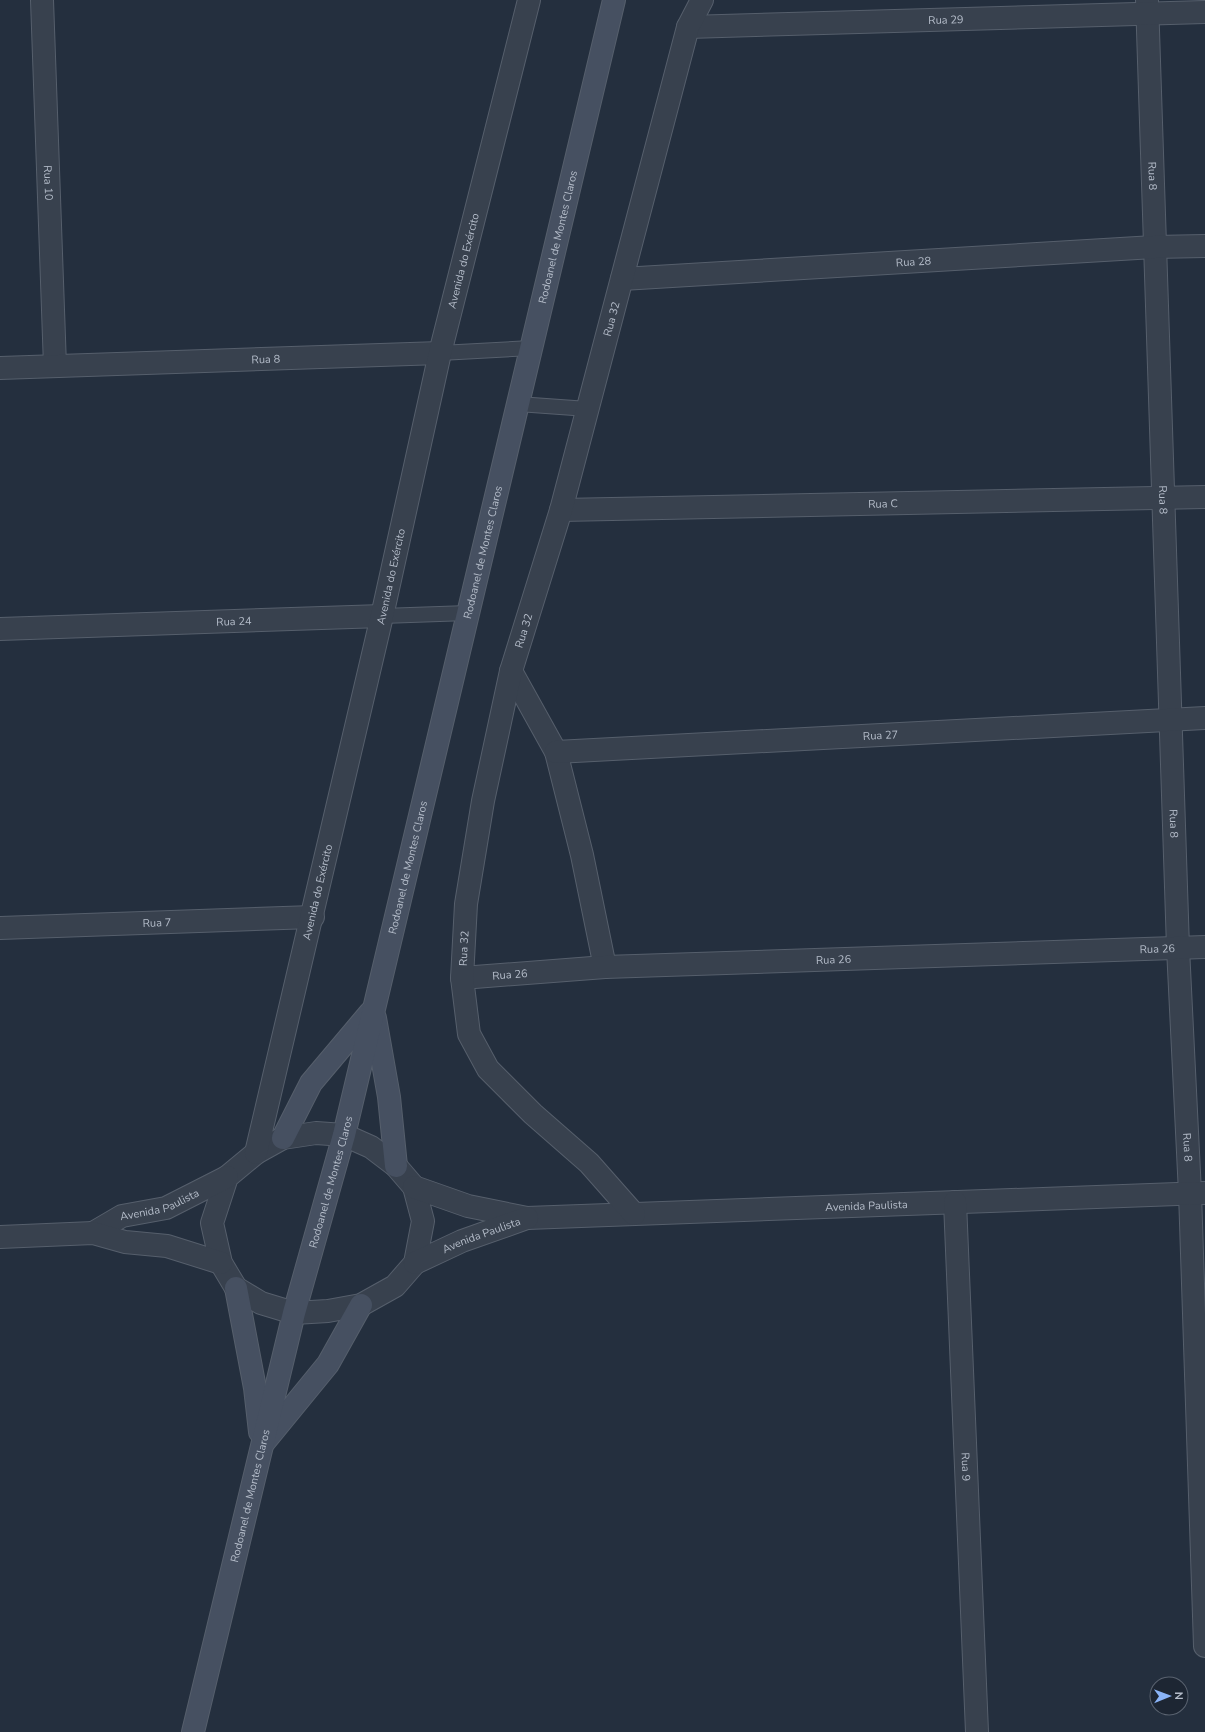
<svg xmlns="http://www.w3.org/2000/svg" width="1205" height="1732" font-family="'Nunito Sans',sans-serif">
<rect width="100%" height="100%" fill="#242f3e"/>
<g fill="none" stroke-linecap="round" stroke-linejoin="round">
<g stroke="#565f6c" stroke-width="16">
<path id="service" d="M440,353L531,348
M518,404L588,409
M382,616L468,613"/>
</g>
<g stroke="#565f6c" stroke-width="24">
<g id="minor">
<path id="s1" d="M42,0L55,366"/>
<path id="s2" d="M1147,0L1178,948L1190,1193L1205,1646"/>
<path id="s3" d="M688,27L1205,12"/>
<path id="s4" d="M622,279L1154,247L1205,246"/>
<path id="s5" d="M0,368L440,353"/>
<path id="s6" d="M561,510L1205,497"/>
<path id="s7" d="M0,629L382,616"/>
<path d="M511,671L556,752L582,855L605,967"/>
<path id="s8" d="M556,752L1205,718"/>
<path id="s9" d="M0,928L313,917"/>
<path id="s10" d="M462,978L605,967L1205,947"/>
<path d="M316,1133L344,1135L371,1147L396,1166L414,1187L423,1221L415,1263L395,1286L361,1305L328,1311L294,1313L261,1303L236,1288L221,1263L212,1223L227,1177L256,1153L283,1138Z"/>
<path id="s11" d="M256,1153L382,616L440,353L529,0"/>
<path id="s12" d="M414,1187L468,1206L527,1218L1204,1193"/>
<path id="s13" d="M955,1202L977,1732"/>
<path id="s14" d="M634,1214L589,1163L533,1114L488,1069L469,1034L462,978L466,904L483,801L511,671L561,510L688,27L702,0"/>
<path id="s15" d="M93,1233L122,1216L166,1208L227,1177"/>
<path d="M0,1237L93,1233L125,1242L167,1246L221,1263"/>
<path id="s16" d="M415,1263L462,1241L527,1218"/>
</g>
</g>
<g stroke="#565f6c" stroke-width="24">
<g id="secondary">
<path d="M375,1018L389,1097L396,1166"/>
<path d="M283,1138L311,1083L370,1013"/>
<path d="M236,1288L255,1388L260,1432"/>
<path d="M265,1441L328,1364L361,1305"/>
<path id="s17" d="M193,1732L294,1313L344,1135L614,0"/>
</g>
</g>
<use href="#service" stroke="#38414e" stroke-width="14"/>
<use href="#minor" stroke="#38414e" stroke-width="22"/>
<use href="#secondary" stroke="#465061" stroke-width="22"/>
</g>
<g text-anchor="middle" stroke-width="3" stroke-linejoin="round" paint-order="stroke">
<g font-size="11" fill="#b4bcc9" stroke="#1d2633">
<text dy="4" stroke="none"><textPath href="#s3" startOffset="258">Rua 29</textPath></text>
<text dy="4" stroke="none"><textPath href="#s2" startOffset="176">Rua 8</textPath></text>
<text dy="4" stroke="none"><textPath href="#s1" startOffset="183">Rua 10</textPath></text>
<text dy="4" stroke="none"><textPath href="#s17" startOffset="1539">Rodoanel de Montes Claros</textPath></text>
<text dy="4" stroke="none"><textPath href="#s11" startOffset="916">Avenida do Exército</textPath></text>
<text dy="4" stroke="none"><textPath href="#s4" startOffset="292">Rua 28</textPath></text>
<text dy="4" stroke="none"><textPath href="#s14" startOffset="980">Rua 32</textPath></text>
<text dy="4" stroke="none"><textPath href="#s5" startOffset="266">Rua 8</textPath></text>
<text dy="4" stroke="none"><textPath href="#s2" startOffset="500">Rua 8</textPath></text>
<text dy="4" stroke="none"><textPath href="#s6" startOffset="322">Rua C</textPath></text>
<text dy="4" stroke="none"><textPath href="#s17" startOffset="1215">Rodoanel de Montes Claros</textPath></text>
<text dy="4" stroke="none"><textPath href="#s11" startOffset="592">Avenida do Exército</textPath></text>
<text dy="4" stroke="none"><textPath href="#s7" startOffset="234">Rua 24</textPath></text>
<text dy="4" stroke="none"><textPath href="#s14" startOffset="656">Rua 32</textPath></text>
<text dy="4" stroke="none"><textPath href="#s8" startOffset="325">Rua 27</textPath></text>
<text dy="4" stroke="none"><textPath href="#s2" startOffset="824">Rua 8</textPath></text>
<text dy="4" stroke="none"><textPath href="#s17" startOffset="891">Rodoanel de Montes Claros</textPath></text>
<text dy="4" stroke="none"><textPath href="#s11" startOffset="268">Avenida do Exército</textPath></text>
<text dy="4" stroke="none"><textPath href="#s9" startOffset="157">Rua 7</textPath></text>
<text dy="4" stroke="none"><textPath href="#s14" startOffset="332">Rua 32</textPath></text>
<text dy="4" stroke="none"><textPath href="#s10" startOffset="696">Rua 26</textPath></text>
<text dy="4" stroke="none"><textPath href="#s10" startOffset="372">Rua 26</textPath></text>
<text dy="4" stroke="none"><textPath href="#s10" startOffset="48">Rua 26</textPath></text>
<text dy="4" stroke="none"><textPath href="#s2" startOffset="1148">Rua 8</textPath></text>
<text dy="4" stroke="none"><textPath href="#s17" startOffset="567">Rodoanel de Montes Claros</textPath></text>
<text dy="4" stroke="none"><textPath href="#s15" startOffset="73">Avenida Paulista</textPath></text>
<text dy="4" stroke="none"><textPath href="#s12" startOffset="457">Avenida Paulista</textPath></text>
<text dy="4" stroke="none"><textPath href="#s16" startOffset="72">Avenida Paulista</textPath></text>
<text dy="4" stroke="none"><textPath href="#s13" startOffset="265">Rua 9</textPath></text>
<text dy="4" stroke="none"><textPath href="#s17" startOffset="243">Rodoanel de Montes Claros</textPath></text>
</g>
</g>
<g transform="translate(1169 1696) rotate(89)"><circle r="19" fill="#1d2633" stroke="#59626f"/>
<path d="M0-3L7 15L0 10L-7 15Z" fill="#8ab4f8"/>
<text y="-6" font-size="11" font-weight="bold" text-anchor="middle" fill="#b4bcc9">N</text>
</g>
</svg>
